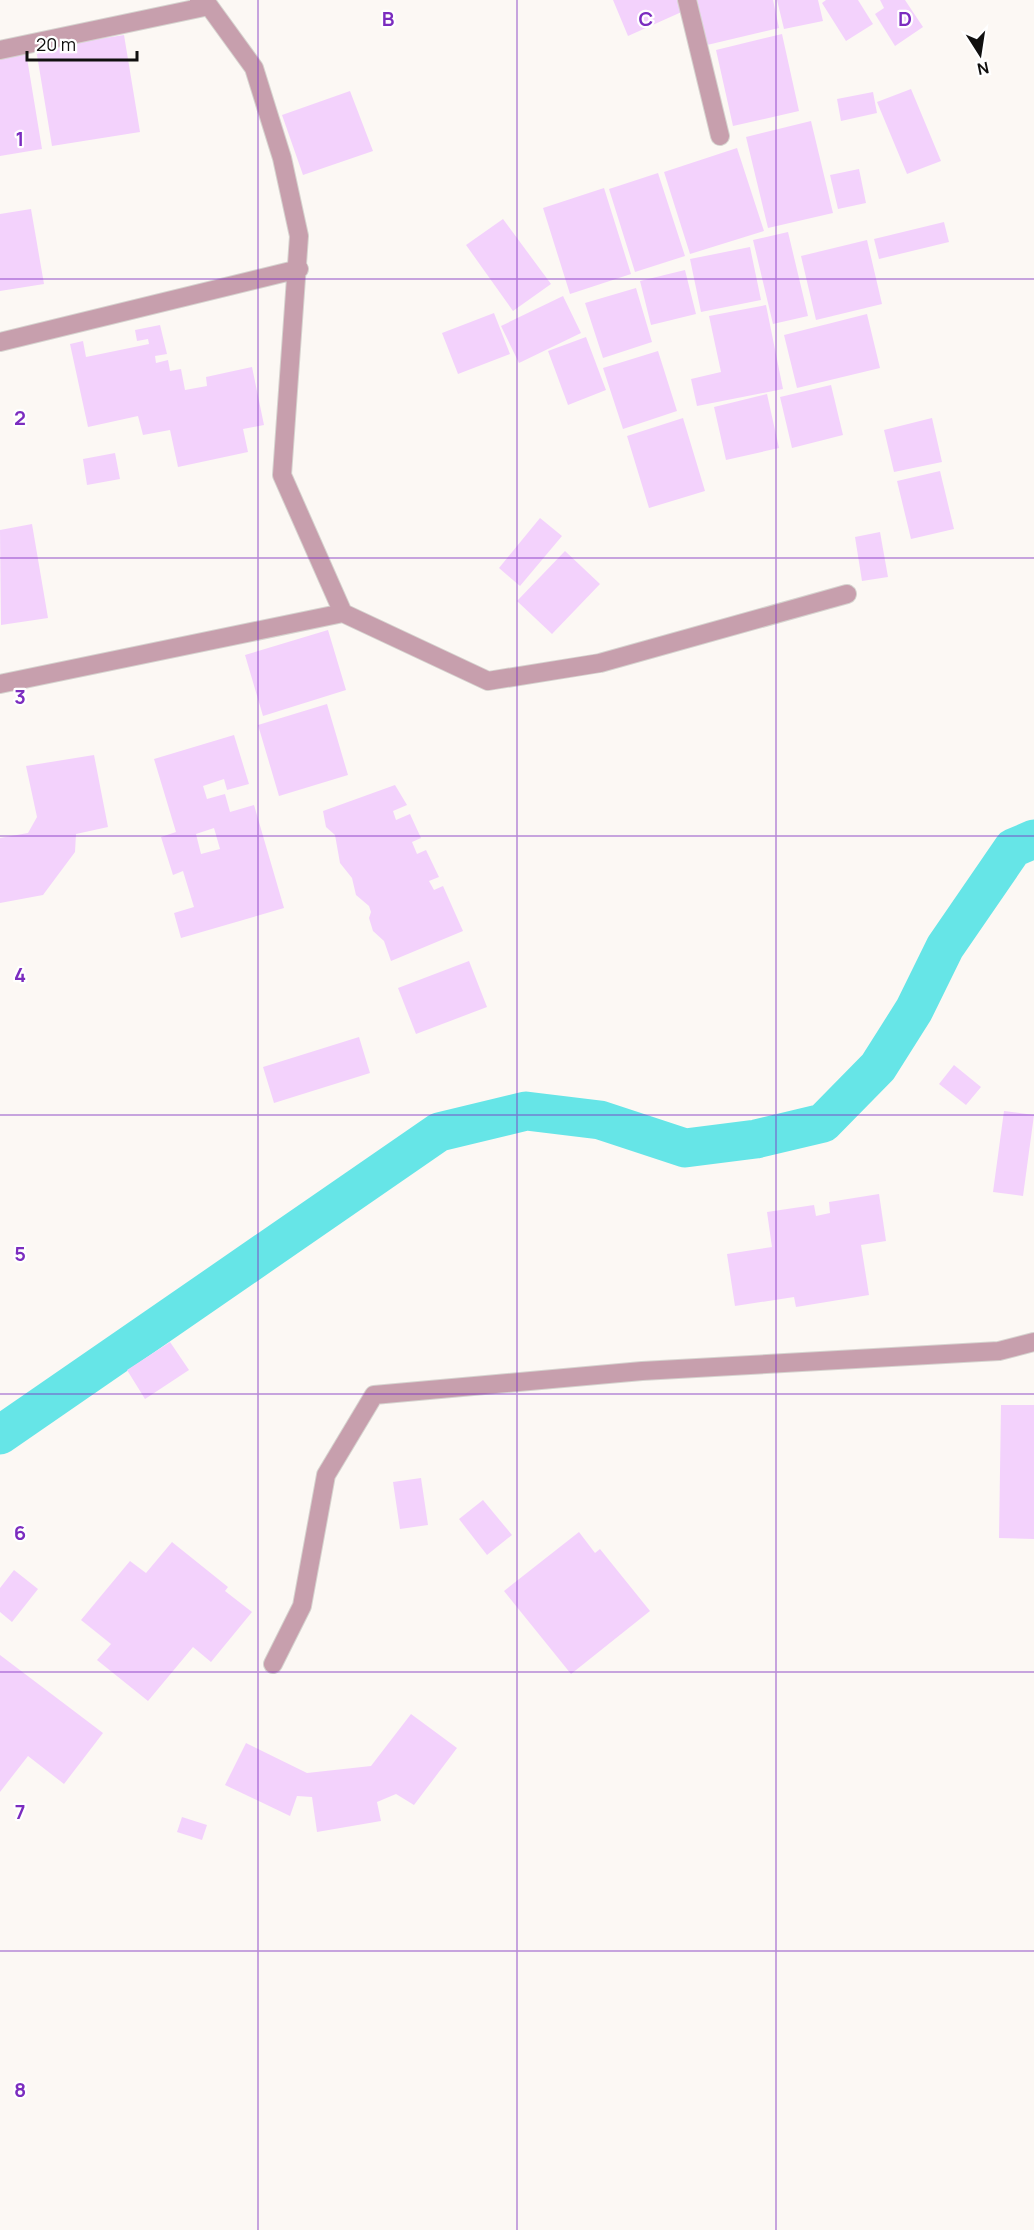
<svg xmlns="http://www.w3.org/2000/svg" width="1034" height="2230" font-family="Manrope,sans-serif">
<rect width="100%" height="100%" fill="#fcf8f4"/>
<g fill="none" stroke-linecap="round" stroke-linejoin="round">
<path stroke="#66e5e7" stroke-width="39" d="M0,1435L439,1132L526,1111L600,1120L685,1148L756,1139L823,1123L878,1067L914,1010L945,947L1013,848L1034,839"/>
</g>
<path fill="#f3d2fc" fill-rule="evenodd" d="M613,0H682L686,10L628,36Z
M697,0H773L779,28L707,45Z
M777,0H818L823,21L784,29Z
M826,0H858L873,24L846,41L822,3Z
M880,0H905L923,27L895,46L875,14L884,8Z
M782,34L799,111L733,126L716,50Z
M124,35L140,132L52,146L36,49Z
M26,52L42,149L0,156V57Z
M911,89L941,161L907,174L877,102Z
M350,91L373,151L303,175L282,115Z
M873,92L877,113L841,121L837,99Z
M811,121L833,213L768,228L746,137Z
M737,148L764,231L690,254L664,172Z
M859,169L866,203L838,209L830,175Z
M658,173L685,256L635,272L609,189Z
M604,188L631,274L570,294L543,208Z
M31,209L44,284L0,291V214Z
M503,219L551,284L513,311L466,245Z
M944,222L949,242L879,259L874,239Z
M788,232L808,316L773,324L753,240Z
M867,240L882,304L816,320L801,256Z
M750,247L761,300L701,312L690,259Z
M685,270L696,314L651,325L640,281Z
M636,288L652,342L603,358L585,303Z
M563,296L581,333L519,363L501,326Z
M766,305L783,389L697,406L691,379L721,372L709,316Z
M494,313L510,354L458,374L442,333Z
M867,314L880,368L797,388L784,335Z
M160,325L167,354L155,356L156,363L168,360L170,371L181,369L185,390L207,386L206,377L252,367L264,425L243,429L248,452L178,467L170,430L143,435L138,416L88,427L70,344L83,341L86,357L149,344L148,339L137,341L135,330Z
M586,337L606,390L568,405L548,351Z
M658,351L677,411L623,429L603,368Z
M831,385L843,435L792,448L780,397Z
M767,394L779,448L726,460L714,407Z
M683,418L705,491L649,508L627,436Z
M932,418L942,462L894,472L884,430Z
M115,453L120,479L87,485L83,459Z
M940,471L954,529L911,539L897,481Z
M540,518L562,536L520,586L499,568Z
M32,524L48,618L1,625L0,530Z
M880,532L888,577L862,581L855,537Z
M565,551L600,584L552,634L517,601Z
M328,630L346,690L263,716L245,655Z
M327,704L348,775L279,796L258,725Z
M234,735L249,784L227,790L224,779L203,786L207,799L225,794L230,812L254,805L284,908L181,938L174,913L194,907L183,871L173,875L161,837L176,832L154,759ZM214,828L220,849L201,854L196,834Z
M94,755L108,827L76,834L75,852L43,895L0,903V838L28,833L37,817L26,766Z
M395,785L407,805L393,811L396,820L410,814L421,838L412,842L417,854L426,850L439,877L429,881L434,890L443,886L463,931L391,961L384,941L373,931L369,918L371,912L369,906L356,895L352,878L340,863L335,835L326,827L323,811Z
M469,961L487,1007L416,1034L398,988Z
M359,1037L370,1073L274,1103L263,1067Z
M954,1065L981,1087L966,1105L939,1084Z
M1004,1111L1034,1115L1023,1196L993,1192Z
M879,1194L886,1241L861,1245L869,1295L796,1307L794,1297L735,1306L727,1254L772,1247L767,1212L814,1205L816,1216L830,1213L829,1202Z
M170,1342L189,1370L145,1399L127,1370Z
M1001,1405H1034V1539L999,1538Z
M421,1478L428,1525L400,1529L393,1482Z
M483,1500L512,1535L487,1555L459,1519Z
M579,1532L595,1553L600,1549L650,1611L571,1674L504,1591Z
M172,1542L228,1587L225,1591L252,1612L211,1662L193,1647L148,1701L97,1660L111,1644L81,1620L130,1561L146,1573Z
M14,1570L38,1589L12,1622L0,1612V1588Z
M0,1655L103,1733L64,1784L28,1756L0,1792Z
M411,1714L457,1748L414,1805L396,1794L377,1802L381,1821L317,1832L312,1797L297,1796L290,1816L225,1785L246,1743L307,1773L371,1766Z
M182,1817L207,1825L202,1840L177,1832Z"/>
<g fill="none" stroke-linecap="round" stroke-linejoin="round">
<g stroke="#d6d3cf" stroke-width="20">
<path id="minor" d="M199,0L209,6L254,68L282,158L299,236L282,475L343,613L488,681L600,663L847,594
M687,0L720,136
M0,50L209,6
M0,342L299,269
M0,684L343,613
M273,1664L302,1606L326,1475L374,1395L642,1371L999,1351L1034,1342"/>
</g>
<use href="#minor" stroke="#c79fad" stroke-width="18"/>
</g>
<path fill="none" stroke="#7b2cbf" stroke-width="1.5" stroke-opacity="0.55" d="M258,0V2230M517,0V2230M776,0V2230M0,279H1034M0,558H1034M0,836H1034M0,1115H1034M0,1394H1034M0,1672H1034M0,1951H1034"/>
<g font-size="20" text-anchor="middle" font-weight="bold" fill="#7b2cbf" stroke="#fff" stroke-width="4.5" stroke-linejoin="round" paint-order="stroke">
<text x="388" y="26">B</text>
<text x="646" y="26">C</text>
<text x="905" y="26">D</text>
<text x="20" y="146">1</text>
<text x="20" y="425">2</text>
<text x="20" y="704">3</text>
<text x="20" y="982">4</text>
<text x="20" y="1261">5</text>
<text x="20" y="1540">6</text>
<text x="20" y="1819">7</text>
<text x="20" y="2097">8</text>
</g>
<g transform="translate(980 54) rotate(168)" stroke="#ffffff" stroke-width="4.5" paint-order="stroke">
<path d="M0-4.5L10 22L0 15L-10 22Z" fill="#11100f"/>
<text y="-9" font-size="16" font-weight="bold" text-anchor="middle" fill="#11100f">N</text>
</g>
<path d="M27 51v9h110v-9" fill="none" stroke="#11100f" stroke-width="3"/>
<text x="36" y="51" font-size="18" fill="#11100f" stroke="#ffffff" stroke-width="4.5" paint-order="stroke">20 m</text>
</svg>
